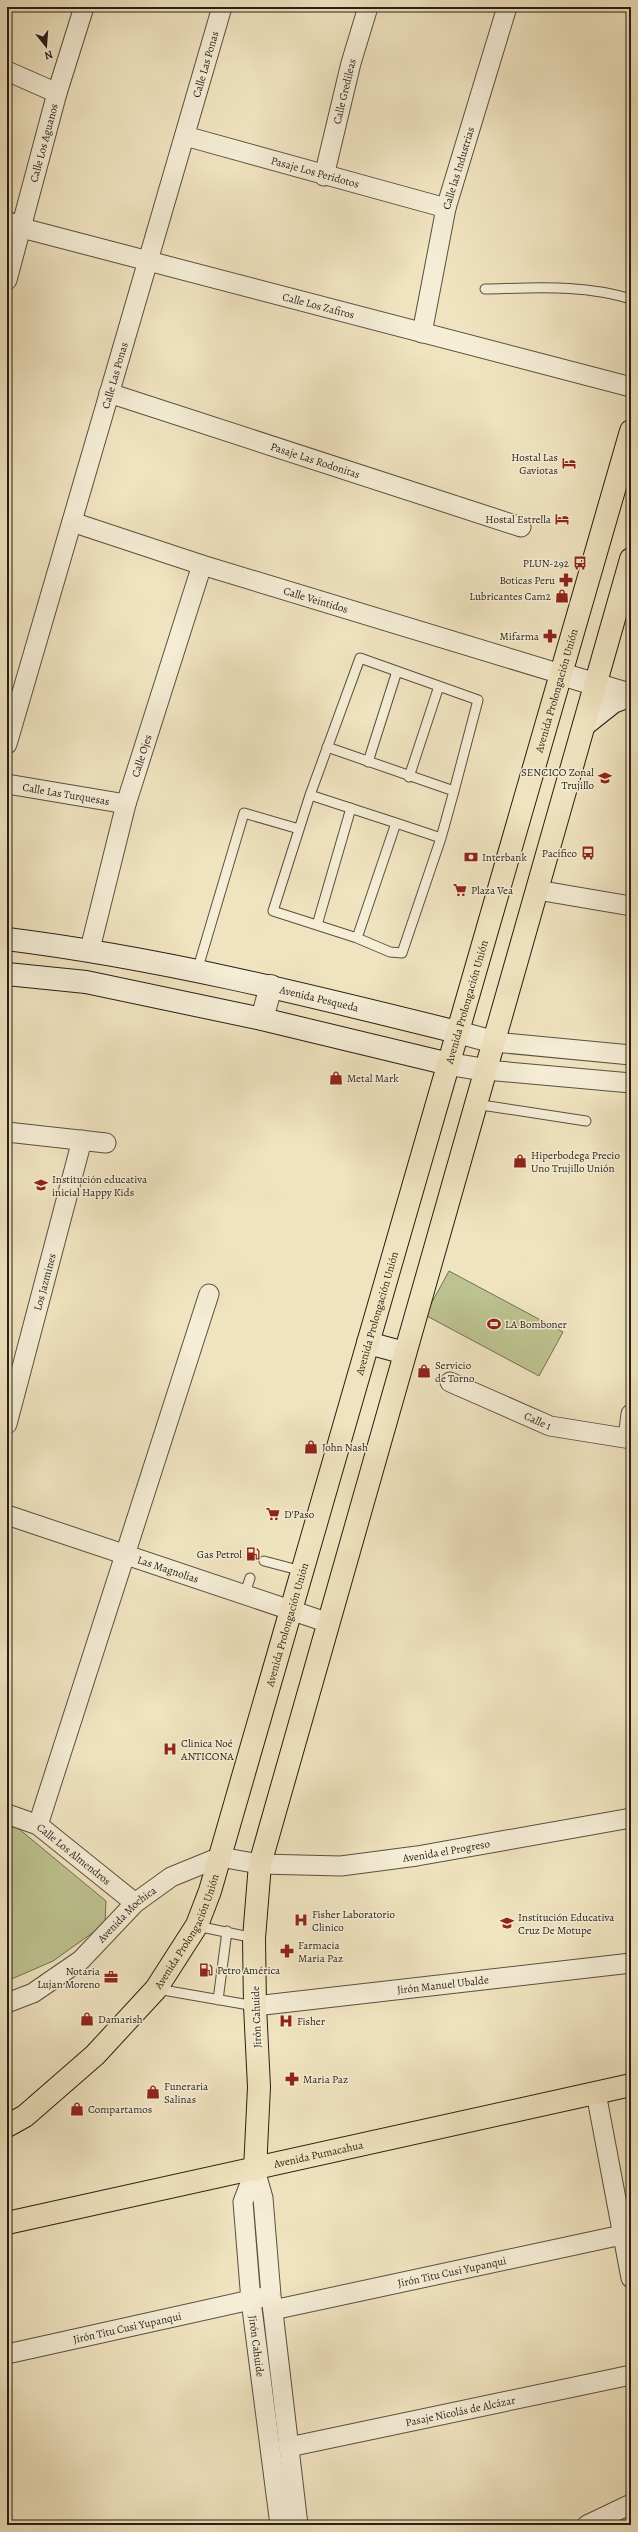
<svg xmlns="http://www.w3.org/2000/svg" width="638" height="2532" font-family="Alegreya,serif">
<rect width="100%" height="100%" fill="#f0e4c0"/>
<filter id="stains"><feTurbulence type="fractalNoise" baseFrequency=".005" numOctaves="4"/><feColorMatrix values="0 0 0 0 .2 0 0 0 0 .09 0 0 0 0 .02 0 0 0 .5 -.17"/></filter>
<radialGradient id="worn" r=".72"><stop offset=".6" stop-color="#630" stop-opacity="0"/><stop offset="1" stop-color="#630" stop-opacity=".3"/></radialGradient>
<path fill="#bdc390" stroke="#727052" d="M449,1271L563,1332L539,1376L425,1315Z
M7,1825L19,1829L106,1901L105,1924L53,1961L7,1981Z"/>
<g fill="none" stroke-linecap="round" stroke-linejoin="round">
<g stroke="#59503f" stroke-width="11">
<path id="service" d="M485,289C535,288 583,284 631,299
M368,762L397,671
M409,777L439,686
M310,795L396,823L357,938L273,911L310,795L360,658L478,700L454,791L327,747
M441,838L454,791
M317,925L351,808
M357,938L390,952L402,953L441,838L396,823
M197,971L244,813L299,829
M475,1104L586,1121
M264,1561L302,1571
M244,1596L250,1578
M197,1926L254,1938
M157,1989L255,2006
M218,2000L227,1931"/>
</g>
<g stroke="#59503f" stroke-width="21">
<g id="minor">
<path d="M7,71L57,93"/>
<path id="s1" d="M185,136L446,208"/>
<path id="s2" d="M324,176L351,63L368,7"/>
<path id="s3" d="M7,221L22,228L631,387"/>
<path id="s4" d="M7,280L57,93L84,7"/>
<path id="s5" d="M422,333L446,208L507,7"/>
<path id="s6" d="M109,393L521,527"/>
<path id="s7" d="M72,522L202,565L561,674"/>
<path id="s8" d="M7,744L222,7"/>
<path id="s9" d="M7,784L126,804"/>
<path d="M537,890L631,906"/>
<path id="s10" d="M90,949L126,804L202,565"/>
<path d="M494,1042L631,1055"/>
<path d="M486,1070L631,1083"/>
<path d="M7,1132L106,1143"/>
<path id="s11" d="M450,1382L550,1426L631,1439"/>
<path id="s12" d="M7,1424L82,1140"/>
<path d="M628,1438L631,1414"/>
<path id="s13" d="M7,1515L329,1623"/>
<path id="s14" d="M7,1814L38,1825L135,1903"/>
<path d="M38,1825L209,1294"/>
<path id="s15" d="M7,2003L33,1993L81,1960L135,1903L171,1877L220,1857L260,1864L341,1866L417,1856L631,1818"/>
<path id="s16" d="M255,2006L631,1963"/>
<path d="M596,2093L631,2278"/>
<path id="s17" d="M255,2170L243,2202L251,2301L280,2525"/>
<path d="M255,2170L263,2198L271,2295L298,2525"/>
<path id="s18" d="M273,2310L631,2233"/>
<path id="s19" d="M7,2354L264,2297"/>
<path id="s20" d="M289,2447L631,2375"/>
<path d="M587,2525L631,2504"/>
</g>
</g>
<g stroke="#59503f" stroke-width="24">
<path id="tertiary" d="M561,674L631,695
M262,1019L271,986
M457,1032L494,1042
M449,1064L486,1070"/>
</g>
<g stroke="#271e14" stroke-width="24">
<g id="secondary">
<path d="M584,725L613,702L631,695"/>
<path id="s21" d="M7,939C160,958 308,995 457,1032"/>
<path d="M7,974L86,982L262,1019L449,1064"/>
<path d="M368,1343L405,1353"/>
</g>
</g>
<g stroke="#271e14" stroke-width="24">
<g id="primary">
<path id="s22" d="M7,2126L25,2116L95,2055L156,1989L197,1925L210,1891L631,431"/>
<path d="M255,2170L259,2087L255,2006L254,1938L260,1864L631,559"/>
<path id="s23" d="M7,2223L631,2085"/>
</g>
</g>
<use href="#service" stroke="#f5edd6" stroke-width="9"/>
<use href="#minor" stroke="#f5edd6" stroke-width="19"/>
<use href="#tertiary" stroke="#f5edd6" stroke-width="22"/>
<use href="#secondary" stroke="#f5edd6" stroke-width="22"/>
<use href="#primary" stroke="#f0e4c0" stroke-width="22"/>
</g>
<defs>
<g id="hotel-bare" transform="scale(1.08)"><path d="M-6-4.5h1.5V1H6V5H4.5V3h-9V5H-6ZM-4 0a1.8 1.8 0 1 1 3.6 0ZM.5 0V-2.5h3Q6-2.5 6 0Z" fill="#8f2418" stroke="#f5edd6" stroke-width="2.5" paint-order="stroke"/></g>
<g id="bus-bare" transform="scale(1.08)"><path d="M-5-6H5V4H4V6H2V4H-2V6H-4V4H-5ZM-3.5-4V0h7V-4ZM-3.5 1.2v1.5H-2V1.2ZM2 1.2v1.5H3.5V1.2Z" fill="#8f2418" stroke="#f5edd6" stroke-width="2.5" paint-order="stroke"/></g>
<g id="pharmacy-bare" transform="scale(1.08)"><path d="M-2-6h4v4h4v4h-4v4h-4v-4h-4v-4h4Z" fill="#8f2418" stroke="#f5edd6" stroke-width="2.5" paint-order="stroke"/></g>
<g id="shop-bare" transform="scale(1.08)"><path d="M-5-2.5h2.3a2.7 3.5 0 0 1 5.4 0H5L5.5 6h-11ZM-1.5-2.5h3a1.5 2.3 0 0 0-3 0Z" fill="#8f2418" stroke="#f5edd6" stroke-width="2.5" paint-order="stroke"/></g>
<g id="university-bare" transform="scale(1.08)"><path d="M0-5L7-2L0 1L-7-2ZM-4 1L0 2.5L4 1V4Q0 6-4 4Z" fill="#8f2418" stroke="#f5edd6" stroke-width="2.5" paint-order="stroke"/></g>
<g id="bank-bare" transform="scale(1.08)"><path d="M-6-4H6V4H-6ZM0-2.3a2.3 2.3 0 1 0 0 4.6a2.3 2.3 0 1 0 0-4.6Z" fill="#8f2418" stroke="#f5edd6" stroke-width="2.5" paint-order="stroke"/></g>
<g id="supermarket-bare" transform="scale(1.08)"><path d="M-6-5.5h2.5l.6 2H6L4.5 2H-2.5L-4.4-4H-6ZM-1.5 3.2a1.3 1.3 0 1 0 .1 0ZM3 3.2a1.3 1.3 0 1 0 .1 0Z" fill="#8f2418" stroke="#f5edd6" stroke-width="2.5" paint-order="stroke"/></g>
<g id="school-bare" transform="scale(1.08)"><path d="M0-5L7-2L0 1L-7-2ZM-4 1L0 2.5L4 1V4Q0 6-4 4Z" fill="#8f2418" stroke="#f5edd6" stroke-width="2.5" paint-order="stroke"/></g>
<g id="stadium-bare" transform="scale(1.08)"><path d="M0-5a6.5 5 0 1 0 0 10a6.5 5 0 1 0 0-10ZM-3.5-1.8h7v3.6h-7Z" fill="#8f2418" stroke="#f5edd6" stroke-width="2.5" paint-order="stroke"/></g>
<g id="fuel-bare" transform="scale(1.08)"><path d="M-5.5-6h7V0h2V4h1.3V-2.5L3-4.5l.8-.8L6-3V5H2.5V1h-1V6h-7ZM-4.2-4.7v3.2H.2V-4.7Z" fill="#8f2418" stroke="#f5edd6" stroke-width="2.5" paint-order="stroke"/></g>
<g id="hospital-bare" transform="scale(1.08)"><path d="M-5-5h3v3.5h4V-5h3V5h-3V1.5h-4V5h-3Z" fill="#8f2418" stroke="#f5edd6" stroke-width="2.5" paint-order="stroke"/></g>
<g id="office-bare" transform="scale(1.08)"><path d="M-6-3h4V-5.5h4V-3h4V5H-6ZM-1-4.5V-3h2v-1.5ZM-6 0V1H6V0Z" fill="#8f2418" stroke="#f5edd6" stroke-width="2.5" paint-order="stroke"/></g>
</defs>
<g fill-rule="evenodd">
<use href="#hotel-bare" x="569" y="463"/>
<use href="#hotel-bare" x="562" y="519"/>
<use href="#bus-bare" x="580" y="563"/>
<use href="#pharmacy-bare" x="566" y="580"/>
<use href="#shop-bare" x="562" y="596"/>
<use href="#pharmacy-bare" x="550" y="636"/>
<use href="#university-bare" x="605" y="778"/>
<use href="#bus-bare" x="588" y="853"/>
<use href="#bank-bare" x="471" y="857"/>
<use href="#supermarket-bare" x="460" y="890"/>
<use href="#shop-bare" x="336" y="1078"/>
<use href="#shop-bare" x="520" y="1161"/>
<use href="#school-bare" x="41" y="1185"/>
<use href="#stadium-bare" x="494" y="1324"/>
<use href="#shop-bare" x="424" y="1371"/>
<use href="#shop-bare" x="311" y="1447"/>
<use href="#supermarket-bare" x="273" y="1514"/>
<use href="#fuel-bare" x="253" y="1554"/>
<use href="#hospital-bare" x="170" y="1749"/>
<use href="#hospital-bare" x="301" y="1920"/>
<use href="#school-bare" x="507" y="1923"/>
<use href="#pharmacy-bare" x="287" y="1951"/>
<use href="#fuel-bare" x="206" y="1970"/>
<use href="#office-bare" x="111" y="1977"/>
<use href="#shop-bare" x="87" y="2019"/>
<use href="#hospital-bare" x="286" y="2021"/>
<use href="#pharmacy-bare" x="292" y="2079"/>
<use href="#shop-bare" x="153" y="2092"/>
<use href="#shop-bare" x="77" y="2109"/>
</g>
<g text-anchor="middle" stroke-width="3" stroke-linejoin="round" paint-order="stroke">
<g font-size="11" fill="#271e14" stroke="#f5edd6">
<text dy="4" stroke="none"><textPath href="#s8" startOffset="708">Calle Las Ponas</textPath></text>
<text dy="4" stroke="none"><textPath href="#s2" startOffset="87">Calle Gredileas</textPath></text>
<text dy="4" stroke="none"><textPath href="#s4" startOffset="142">Calle Los Aguanos</textPath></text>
<text dy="4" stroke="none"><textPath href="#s5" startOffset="169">Calle las Industrias</textPath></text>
<text dy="4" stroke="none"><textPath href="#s1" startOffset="135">Pasaje Los Peridotos</textPath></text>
<text dy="4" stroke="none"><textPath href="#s3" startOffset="323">Calle Los Zafiros</textPath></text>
<text dy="4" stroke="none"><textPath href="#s8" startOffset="384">Calle Las Ponas</textPath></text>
<text dy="4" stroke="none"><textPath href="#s6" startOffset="217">Pasaje Las Rodonitas</textPath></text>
<text dy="4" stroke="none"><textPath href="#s7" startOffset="256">Calle Veintidos</textPath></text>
<text dy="4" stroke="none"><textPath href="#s22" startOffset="1565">Avenida Prolongación Unión</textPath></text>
<text dy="4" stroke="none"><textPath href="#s10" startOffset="200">Calle Ojes</textPath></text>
<text dy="4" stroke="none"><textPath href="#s9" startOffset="60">Calle Las Turquesas</textPath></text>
<text dy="4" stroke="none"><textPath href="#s21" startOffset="318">Avenida Pesqueda</textPath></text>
<text dy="4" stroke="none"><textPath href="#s22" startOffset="1241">Avenida Prolongación Unión</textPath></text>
<text dy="4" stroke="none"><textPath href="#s12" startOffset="147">Los Jazmines</textPath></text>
<text dy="4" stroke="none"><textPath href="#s22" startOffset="917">Avenida Prolongación Unión</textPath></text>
<text dy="4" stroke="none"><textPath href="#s11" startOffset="96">Calle 1</textPath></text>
<text dy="4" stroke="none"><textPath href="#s13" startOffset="170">Las Magnolias</textPath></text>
<text dy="4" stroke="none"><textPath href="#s22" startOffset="593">Avenida Prolongación Unión</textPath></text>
<text dy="4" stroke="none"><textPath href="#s15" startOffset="490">Avenida el Progreso</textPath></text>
<text dy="4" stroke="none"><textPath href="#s14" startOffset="79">Calle Los Almendros</textPath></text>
<text dy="4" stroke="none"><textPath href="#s15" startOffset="151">Avenida Mochica</textPath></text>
<text dy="4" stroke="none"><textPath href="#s22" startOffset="269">Avenida Prolongación Unión</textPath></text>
<text dy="4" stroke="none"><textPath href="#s16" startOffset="189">Jirón Manuel Ubalde</textPath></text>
<text transform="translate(256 2017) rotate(-92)" y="4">Jirón Cahuide</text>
<text dy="4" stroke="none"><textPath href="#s23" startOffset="319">Avenida Pumacahua</textPath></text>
<text dy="4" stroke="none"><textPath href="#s18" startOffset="183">Jirón Titu Cusi Yupanqui</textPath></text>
<text dy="4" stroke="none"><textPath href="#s19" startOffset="123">Jirón Titu Cusi Yupanqui</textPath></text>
<text dy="4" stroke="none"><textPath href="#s17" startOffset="179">Jirón Cahuide</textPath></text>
<text dy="4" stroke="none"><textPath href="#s20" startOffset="175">Pasaje Nicolás de Alcázar</textPath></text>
</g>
<g font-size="11" fill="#271e14" stroke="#f5edd6" text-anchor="start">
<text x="558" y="461" text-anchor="end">Hostal Las<tspan x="558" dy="13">Gaviotas</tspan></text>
<text x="551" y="523" text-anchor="end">Hostal Estrella</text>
<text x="569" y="567" text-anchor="end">PLUN-292</text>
<text x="555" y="584" text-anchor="end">Boticas Peru</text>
<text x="551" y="600" text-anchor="end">Lubricantes Cam2</text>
<text x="539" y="640" text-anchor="end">Mifarma</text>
<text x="594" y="776" text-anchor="end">SENCICO Zonal<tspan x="594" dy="13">Trujillo</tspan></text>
<text x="577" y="857" text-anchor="end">Pacífico</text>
<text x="482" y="861">Interbank</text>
<text x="471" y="894">Plaza Vea</text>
<text x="347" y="1082">Metal Mark</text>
<text x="531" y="1159">Hiperbodega Precio<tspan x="531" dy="13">Uno Trujillo Unión</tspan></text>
<text x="52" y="1183">Institución educativa<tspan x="52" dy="13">inicial Happy Kids</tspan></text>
<text x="505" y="1328">LA Bomboner</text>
<text x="435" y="1369">Servicio<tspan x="435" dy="13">de Torno</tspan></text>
<text x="322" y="1451">John Nash</text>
<text x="284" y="1518">D'Paso</text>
<text x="242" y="1558" text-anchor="end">Gas Petrol</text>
<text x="181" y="1747">Clinica Noé<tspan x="181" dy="13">ANTICONA</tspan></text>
<text x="312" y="1918">Fisher Laboratorio<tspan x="312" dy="13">Clinico</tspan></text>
<text x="518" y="1921">Institución Educativa<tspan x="518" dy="13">Cruz De Motupe</tspan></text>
<text x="298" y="1949">Farmacia<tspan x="298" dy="13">Maria Paz</tspan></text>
<text x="217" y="1974">Petro América</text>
<text x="100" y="1975" text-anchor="end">Notaria<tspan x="100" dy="13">Lujan Moreno</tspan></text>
<text x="98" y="2023">Damarish</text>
<text x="297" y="2025">Fisher</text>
<text x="303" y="2083">Maria Paz</text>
<text x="164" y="2090">Funeraria<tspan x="164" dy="13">Salinas</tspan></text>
<text x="88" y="2113">Compartamos</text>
</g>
</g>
<rect width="638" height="2532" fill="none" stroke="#f0e4c0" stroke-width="24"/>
<rect x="8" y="8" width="622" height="2516" fill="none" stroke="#271e14" stroke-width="2"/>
<rect x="12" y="12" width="614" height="2508" fill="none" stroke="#271e14"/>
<g transform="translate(46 46) rotate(163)" stroke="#f5edd6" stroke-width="3" paint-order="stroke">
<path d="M0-3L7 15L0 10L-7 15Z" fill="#271e14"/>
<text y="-6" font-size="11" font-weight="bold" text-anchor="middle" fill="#271e14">N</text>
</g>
<rect width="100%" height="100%" filter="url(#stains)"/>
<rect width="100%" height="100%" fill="url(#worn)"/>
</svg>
